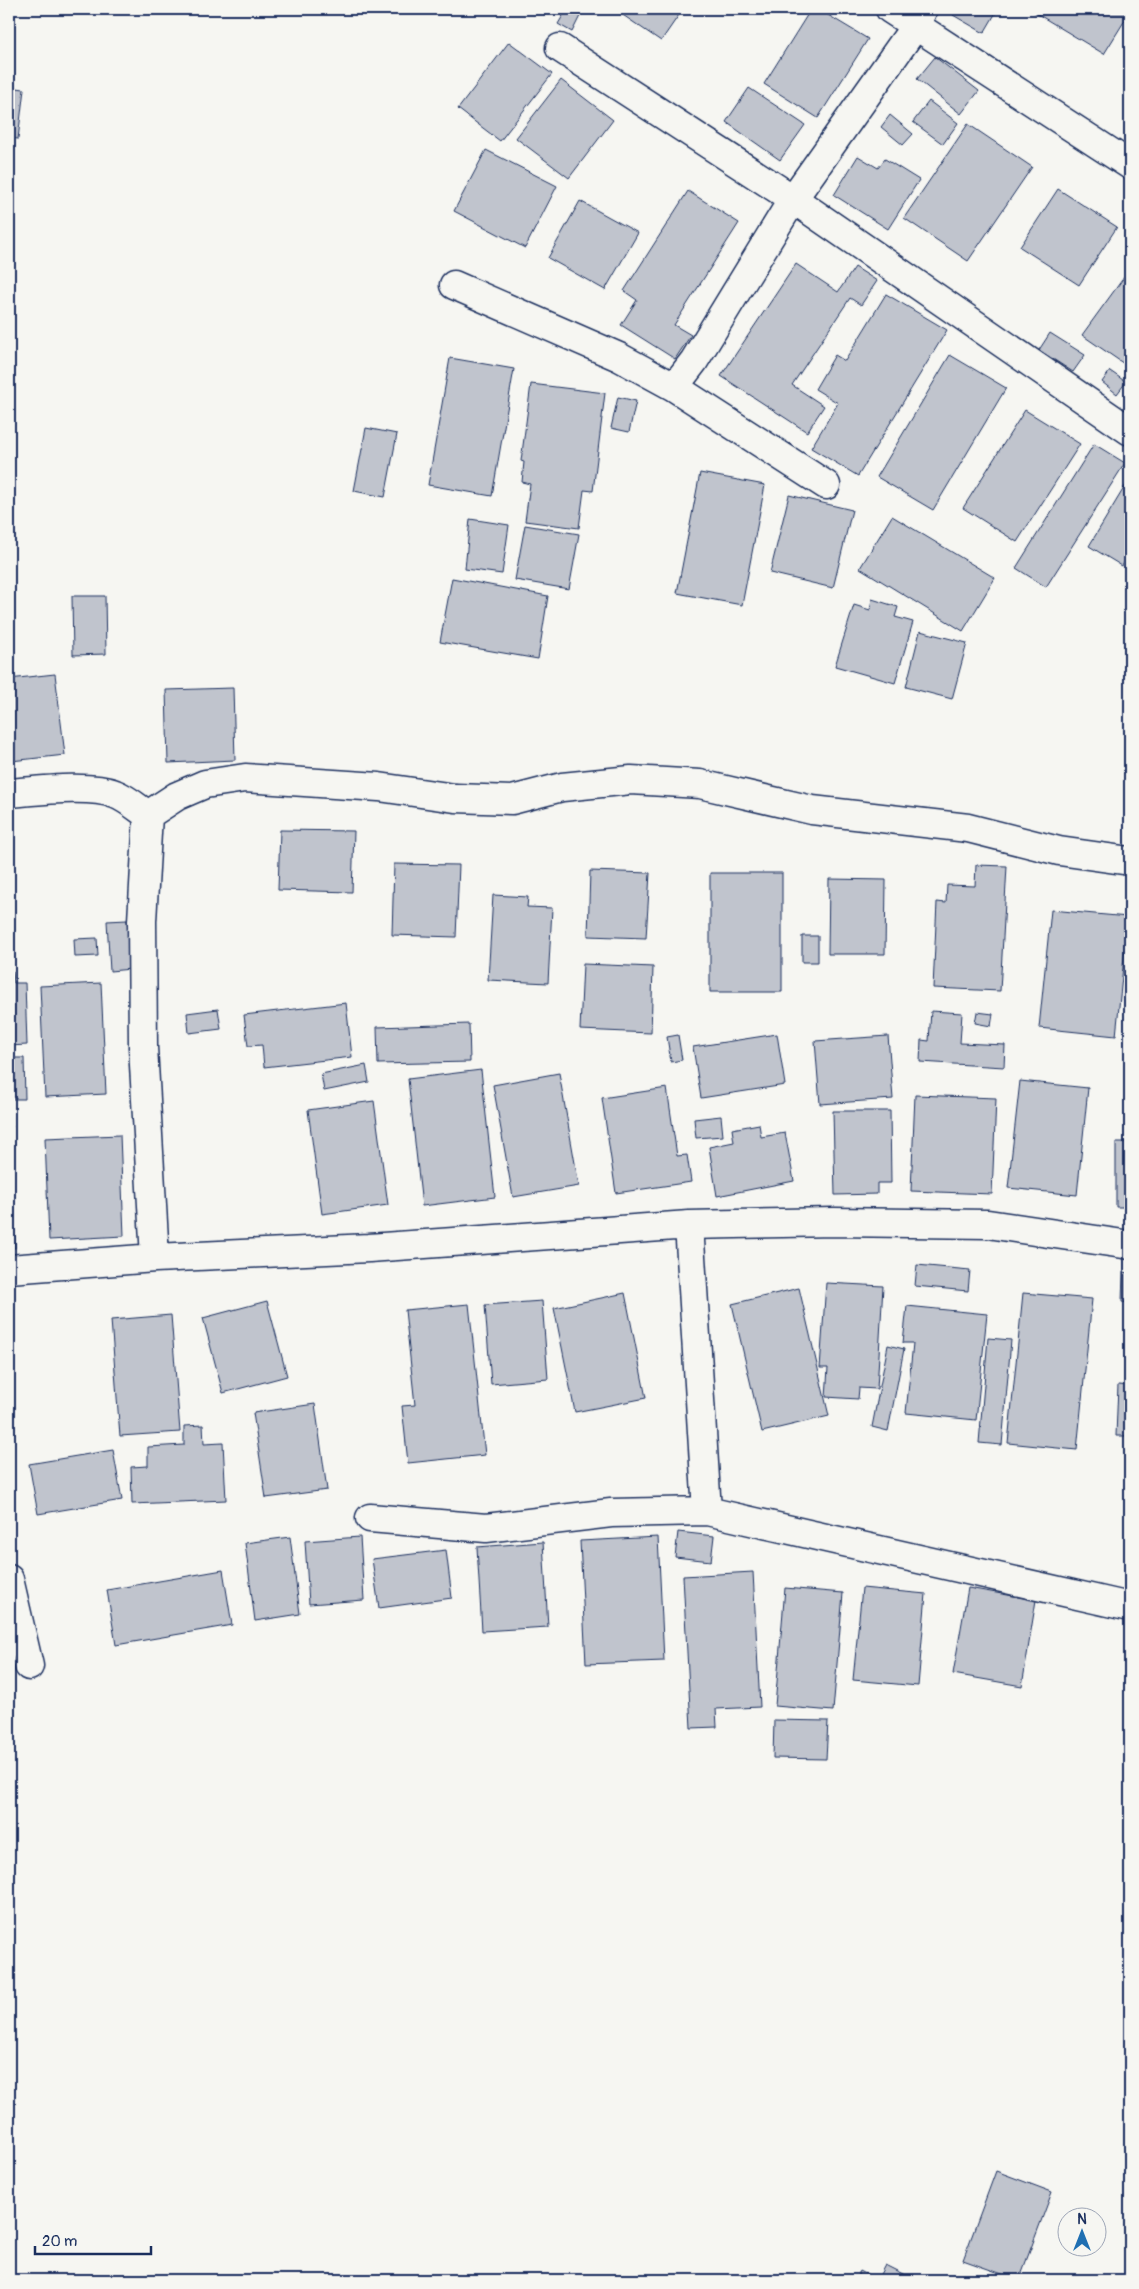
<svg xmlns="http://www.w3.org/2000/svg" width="1139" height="2289" font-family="Pangolin,sans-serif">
<rect width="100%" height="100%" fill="#f6f6f2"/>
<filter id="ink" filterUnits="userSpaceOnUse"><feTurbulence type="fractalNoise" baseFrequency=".02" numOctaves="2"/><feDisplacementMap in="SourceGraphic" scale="10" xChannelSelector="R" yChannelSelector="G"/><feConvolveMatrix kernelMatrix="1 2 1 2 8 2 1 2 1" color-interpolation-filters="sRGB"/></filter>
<g filter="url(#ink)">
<path fill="#c0c4cd" stroke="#1b2f5e" d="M567,9L583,10L572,32L558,24Z
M614,9H683L661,41Z
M811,9H818L868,39L818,118L764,84Z
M957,9H998L984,33L953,15Z
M1029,9H1130V12L1104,54Z
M509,42L552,74L500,141L458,109Z
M935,57L979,91L961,114L917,79Z
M561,80L613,120L569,178L516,138Z
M9,87L24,89L18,139L9,138Z
M749,88L805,125L780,160L726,122Z
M929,101L958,123L943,144L913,122Z
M890,115L913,134L903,145L881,127Z
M968,124L1032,167L968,261L904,218Z
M486,150L557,186L525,248L454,211Z
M858,156L878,168L885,159L919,180L888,229L834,195Z
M1058,189L1117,227L1079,285L1020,247Z
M688,191L739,223L674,325L691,335L675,359L621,325L637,300L624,291Z
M580,201L638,233L605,290L548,258Z
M796,264L838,292L855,267L877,281L861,305L850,298L792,385L824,406L807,432L721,376Z
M1130,269V368L1082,335Z
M886,294L947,330L858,476L811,448L838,403L815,389L835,355L845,361Z
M1050,333L1085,355L1073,372L1039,350Z
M950,355L1006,388L933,510L877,477Z
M450,358L514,369L492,496L428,485Z
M1110,371L1126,382L1117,394L1102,382Z
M531,384L605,393L593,491L584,490L579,528L525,521L530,484L522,482L524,462L521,461Z
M618,397L636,401L629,432L611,428Z
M1025,410L1080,444L1017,542L963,508Z
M366,428L397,434L385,497L354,491Z
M1094,444L1125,463L1046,587L1016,568Z
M700,473L765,485L742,605L677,593Z
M1130,478V552L1122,566L1089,546Z
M789,495L852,510L833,588L770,573Z
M892,516L995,578L963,631L860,568Z
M470,519L509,525L502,574L465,569Z
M525,525L579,534L569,589L515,580Z
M452,578L548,596L538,659L440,642Z
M72,596H105L106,654L73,655Z
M872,599L898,607L895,617L913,622L895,683L835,666L854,605L870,610Z
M920,631L967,643L952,699L906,687Z
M55,674L65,755L11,761L9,740V679Z
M233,688L235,760L168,763L166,690Z
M280,830L354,831L352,892L278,890Z
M394,864L459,865L456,937L392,935Z
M976,865L1007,866L1000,991L933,988L937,902L946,903L947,885L975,886Z
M590,871L650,873L646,938L588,936Z
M710,873H782V992H710Z
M829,879L886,880L885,954H828Z
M493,895L528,897L527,907L552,908L548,983L488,980Z
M1051,910L1128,917L1116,1036L1039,1028Z
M127,920L131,969L110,971L107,921Z
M802,936H818V962H802Z
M97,938L98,956L75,957L74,939Z
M583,964L653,967L651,1033L580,1030Z
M9,971H13L14,983H25L27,1045L9,1046Z
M101,983L106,1094L45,1097L40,986Z
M346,1003L352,1057L264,1067L262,1045L248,1046L244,1015Z
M218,1009L221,1029L189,1033L187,1013Z
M931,1011L962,1013L960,1043L1005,1045L1004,1067L920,1062L921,1040L929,1041Z
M977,1012L993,1014L991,1026L975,1023Z
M469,1024L470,1062L378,1064L377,1027Z
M777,1034L785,1085L701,1098L693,1047Z
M678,1035L682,1060L671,1062L667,1037Z
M888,1036L893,1099L820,1104L815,1041Z
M9,1058H24L25,1099H10L15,1248H9Z
M366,1065L369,1082L324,1091L321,1074Z
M481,1070L495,1197L422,1206L408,1079Z
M559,1073L579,1186L513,1197L493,1085Z
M1020,1081L1088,1088L1077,1195L1008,1188Z
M667,1088L677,1156L687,1155L691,1182L616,1193L602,1098Z
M915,1095L996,1098L992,1194L911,1191Z
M374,1101L388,1205L322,1214L308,1110Z
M833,1111H890L891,1183H877V1194L835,1195Z
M721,1116L723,1136L696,1138L694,1119Z
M759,1124L761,1137L785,1133L794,1181L717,1196L709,1147L734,1142L732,1129Z
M120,1135L124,1236L49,1240L45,1138Z
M1116,1142H1130V1207H1116Z
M917,1265L970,1270L968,1291L915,1286Z
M1123,1272L1130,1273V1303L1122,1302Z
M826,1283L883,1286L877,1389L859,1388L858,1399L826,1397L828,1368H820Z
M799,1288L829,1416L762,1432L732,1304Z
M625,1293L646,1398L575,1412L554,1308Z
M1023,1293L1092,1299L1077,1450L1008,1443Z
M267,1301L287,1376L223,1393L203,1318Z
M542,1301L548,1379L491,1384L485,1305Z
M469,1304L485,1455L408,1463L402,1406L415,1405L405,1310Z
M907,1306L987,1314L976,1420L906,1413L913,1343H903Z
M171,1315L180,1432L120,1436L111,1320Z
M988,1338L1011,1340L1002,1445L979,1443Z
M888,1345L904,1349L888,1431L872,1427Z
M1118,1385L1130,1386V1436H1116Z
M315,1404L327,1490L266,1498L253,1413Z
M203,1425L204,1444L223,1443L226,1500L132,1504L131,1467L148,1466V1447L184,1445V1426Z
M113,1450L122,1500L38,1514L29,1464Z
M678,1532L714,1536L711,1561L675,1557Z
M290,1537L300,1614L255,1621L245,1543Z
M360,1537L364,1600L309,1604L305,1541Z
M658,1537L664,1661L586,1664L580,1541Z
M543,1542L548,1627L482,1631L477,1547Z
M446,1550L452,1598L379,1608L372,1559Z
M223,1570L232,1625L116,1645L107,1590Z
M753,1572L760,1707L716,1709L717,1727L691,1728L683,1576Z
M785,1588L843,1593L833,1711L775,1706Z
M862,1588L926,1594L918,1686L853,1680Z
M968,1588L1036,1600L1022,1686L953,1674Z
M774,1720L828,1721L826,1759L773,1758Z
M996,2171L1052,2192L1019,2280L963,2260Z
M885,2265L915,2280H855L860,2271L877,2280Z"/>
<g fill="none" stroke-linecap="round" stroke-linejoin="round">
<g stroke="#1b2f5e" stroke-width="31">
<path id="minor" d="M890,9L1130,165
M560,48L793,199L1130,431
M454,285L619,357L674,387L826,485
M674,387L694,361L793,199L916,25L923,9
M9,793C36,791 90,784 115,794C126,798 138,808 148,815L142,921L143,1047L155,1258L369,1248L689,1225L834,1222L988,1224L1130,1245
M148,815L177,796L205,784L245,778L379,787L455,798L512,800L562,787L631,780L700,784L812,810L968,828L1059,851L1130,861
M689,1225L707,1511
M9,1269L155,1258
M370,1518L486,1528L611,1513L707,1511L1130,1607
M9,1579L29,1666"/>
</g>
<use href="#minor" stroke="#f6f6f2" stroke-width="28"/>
</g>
</g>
<rect width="1139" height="2289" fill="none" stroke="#f6f6f2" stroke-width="30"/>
<rect x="15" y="15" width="1109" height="2259" fill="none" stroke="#1b2f5e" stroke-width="2" filter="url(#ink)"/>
<g transform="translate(1082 2232)"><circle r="24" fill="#f6f6f2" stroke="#9ea6b7"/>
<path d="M0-4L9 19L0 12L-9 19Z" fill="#1f6fb2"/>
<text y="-8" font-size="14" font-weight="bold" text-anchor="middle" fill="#1b2f5e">N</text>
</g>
<path d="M35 2246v8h116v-8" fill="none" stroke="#1b2f5e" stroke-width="2.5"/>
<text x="42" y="2246" font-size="15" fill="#1b2f5e" stroke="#f6f6f2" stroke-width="4" paint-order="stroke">20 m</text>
</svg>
